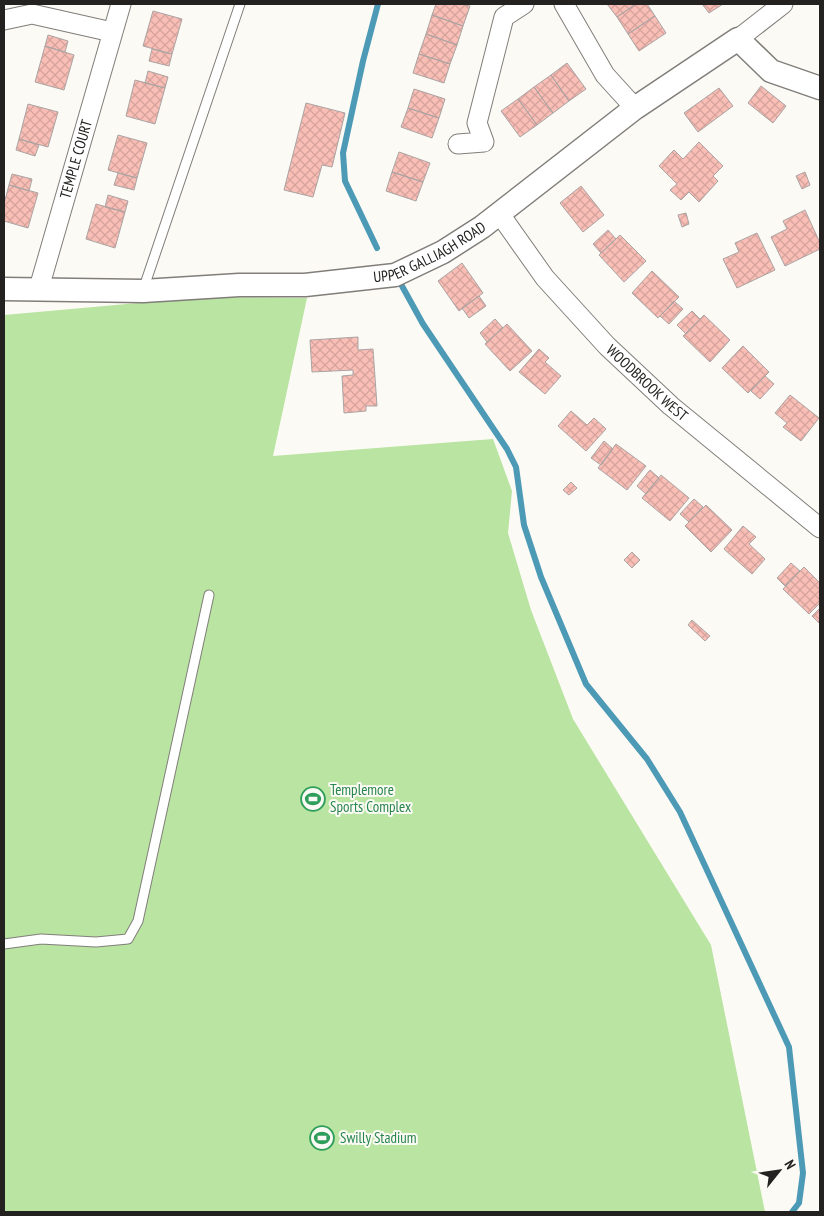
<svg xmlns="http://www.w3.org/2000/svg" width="824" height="1216" font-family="'PT Sans Narrow',sans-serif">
<defs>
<pattern id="building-cross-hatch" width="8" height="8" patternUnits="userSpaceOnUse" patternTransform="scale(1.25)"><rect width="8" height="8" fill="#f9beb6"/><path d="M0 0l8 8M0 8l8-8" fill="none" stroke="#d5a39c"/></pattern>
</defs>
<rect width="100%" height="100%" fill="#fcfaf5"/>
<path fill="#b9e4a1" d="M205,297L307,298L273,456L493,439L512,491L508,533L531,610L573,719L711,945L765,1212H4V315Z"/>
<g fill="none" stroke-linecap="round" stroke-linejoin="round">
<path stroke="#4c9ab6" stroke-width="6" d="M377,248L345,181L343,153L363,61L378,4
M402,286L423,324L507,449L516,467L524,525L541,577L586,684L647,759L680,812L789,1047L803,1173L799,1203L792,1212"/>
</g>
<path fill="url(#building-cross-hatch)" stroke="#aaa4a3" d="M436,4H462L470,6L463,26L432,15Z
M607,4H636L617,17Z
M636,4H647L655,16L628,34L617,17Z
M702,4H723L709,13Z
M153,11L182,19L172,54L143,46Z
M432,15L463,26L457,45L426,34Z
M655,16L666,33L639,51L628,34Z
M426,34L457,45L450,64L419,54Z
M48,35L68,41L65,52L45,46Z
M45,46L74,55L64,90L35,82Z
M152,49L172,54L169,66L149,61Z
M419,54L450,64L444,83L413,73Z
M567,63L586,89L569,101L551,75Z
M148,71L168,77L165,88L145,83Z
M551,75L569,101L553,113L534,87Z
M135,80L165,88L155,124L126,116Z
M761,86L786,106L773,123L748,103Z
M534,87L553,113L537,125L518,99Z
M719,88L733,106L698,132L684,113Z
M414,89L445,99L439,118L408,108Z
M518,99L537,125L520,137L501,111Z
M306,103L345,113L332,167L322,165L313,197L284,190Z
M28,104L58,112L48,147L19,139Z
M408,108L439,118L432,138L401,127Z
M118,135L147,143L137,178L108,170Z
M19,139L39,145L35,156L16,150Z
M699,142L723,166L713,176L718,181L699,202L689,192L681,200L670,190L677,184L659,166L674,150L683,159Z
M399,152L430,163L423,182L392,172Z
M392,172L423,182L416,201L386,191Z
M805,172L810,185L802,189L796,176Z
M118,173L137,178L134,190L114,185Z
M12,174L32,179L29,191L9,185Z
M9,185L38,193L28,228L4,221V204Z
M581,186L604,215L583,232L560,203Z
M108,195L128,201L125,212L105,207Z
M96,204L125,212L115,248L86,239Z
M805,210L820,243V249L785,266L771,237L787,229L783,221Z
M686,213L689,224L682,227L678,215Z
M608,230L616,239L601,253L593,244Z
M757,233L775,270L737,288L723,259L739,252L735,243Z
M620,235L646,261L624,282L599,255Z
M462,263L483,293L459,311L438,281Z
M652,271L679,297L658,318L632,293Z
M479,296L486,306L469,318L462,308Z
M674,301L683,309L669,324L660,316Z
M692,311L700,319L686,334L677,325Z
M704,315L730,340L710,362L683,336Z
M495,319L503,328L487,342L480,333Z
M507,324L532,351L510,371L485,344Z
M358,337V350L373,349L377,406H366V411L344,413L342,376L353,375V370L312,372L310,340Z
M743,346L769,372L748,393L722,368Z
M539,349L549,358L545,362L561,376L545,394L519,372Z
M765,376L774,384L760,399L751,391Z
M790,395L819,418L801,441L783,427L787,423L775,413Z
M571,411L587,425L594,418L606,429L586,451L558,426Z
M604,441L613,449L601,465L591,458Z
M616,444L646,466L627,490L598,468Z
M650,470L659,478L646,494L637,486Z
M661,475L689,498L670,521L642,498Z
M571,482L577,488L569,495L563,490Z
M694,499L703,507L689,522L680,514Z
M706,505L732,530L711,552L685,526Z
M743,526L756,537L749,544L765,559L752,574L724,549Z
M632,552L640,560L632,568L624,560Z
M791,563L800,571L785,586L777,578Z
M804,567L820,583V603L809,614L783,589Z
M820,608V624L812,616Z
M692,620L710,636L705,641L688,625Z"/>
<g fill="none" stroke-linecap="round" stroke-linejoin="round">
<g stroke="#817e7a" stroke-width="11">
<path id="service" d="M143,290L240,4
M4,944L41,939L96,942L128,939L138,921L209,595"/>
</g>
<g stroke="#817e7a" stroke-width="21">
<g id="minor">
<path d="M564,4L605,75L635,108"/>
<path d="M4,20L32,14L112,32"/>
<path d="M738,39L783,4"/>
<path d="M458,144L484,142L477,123L504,17L524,4"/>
<path id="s1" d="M499,213L545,278L607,346L671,406L820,528"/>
<path id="s2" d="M39,288L121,4"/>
</g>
</g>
<g stroke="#817e7a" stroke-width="25">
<g id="tertiary">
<path id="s3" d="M4,289L143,291L239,285H305L395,275L443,252L482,227L635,108L738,39L771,71L820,88"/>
</g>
</g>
<use href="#service" stroke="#fff" stroke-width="9"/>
<use href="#minor" stroke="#fff" stroke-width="19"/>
<use href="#tertiary" stroke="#fff" stroke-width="22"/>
</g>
<defs>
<g id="stadium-ring" transform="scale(1.25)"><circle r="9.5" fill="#fcfaf5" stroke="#2e9e5b" stroke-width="1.5"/><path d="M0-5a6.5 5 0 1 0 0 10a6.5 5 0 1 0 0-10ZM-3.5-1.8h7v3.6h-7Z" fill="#2e9e5b"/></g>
</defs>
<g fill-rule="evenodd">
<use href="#stadium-ring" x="313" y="799"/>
<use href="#stadium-ring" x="322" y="1138"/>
</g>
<g text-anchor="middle" stroke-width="4" stroke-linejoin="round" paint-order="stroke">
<g font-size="15" fill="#232220" stroke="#fcfaf5">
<text dy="5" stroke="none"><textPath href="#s2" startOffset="134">TEMPLE COURT</textPath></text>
<text dy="5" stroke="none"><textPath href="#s3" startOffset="432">UPPER GALLIAGH ROAD</textPath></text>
<text dy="5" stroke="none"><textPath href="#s1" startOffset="226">WOODBROOK WEST</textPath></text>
</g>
<g font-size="15" fill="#27864d" stroke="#fcfaf5" text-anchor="start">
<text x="330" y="795">Templemore<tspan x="330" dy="17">Sports Complex</tspan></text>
<text x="340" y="1143">Swilly Stadium</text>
</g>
</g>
<rect width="824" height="1216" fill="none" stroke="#232220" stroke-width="10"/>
<g transform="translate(779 1171) rotate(60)" stroke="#fcfaf5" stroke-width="4" paint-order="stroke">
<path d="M0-4L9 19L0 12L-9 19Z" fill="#232220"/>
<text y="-8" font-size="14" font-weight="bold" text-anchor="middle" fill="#232220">N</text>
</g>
</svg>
